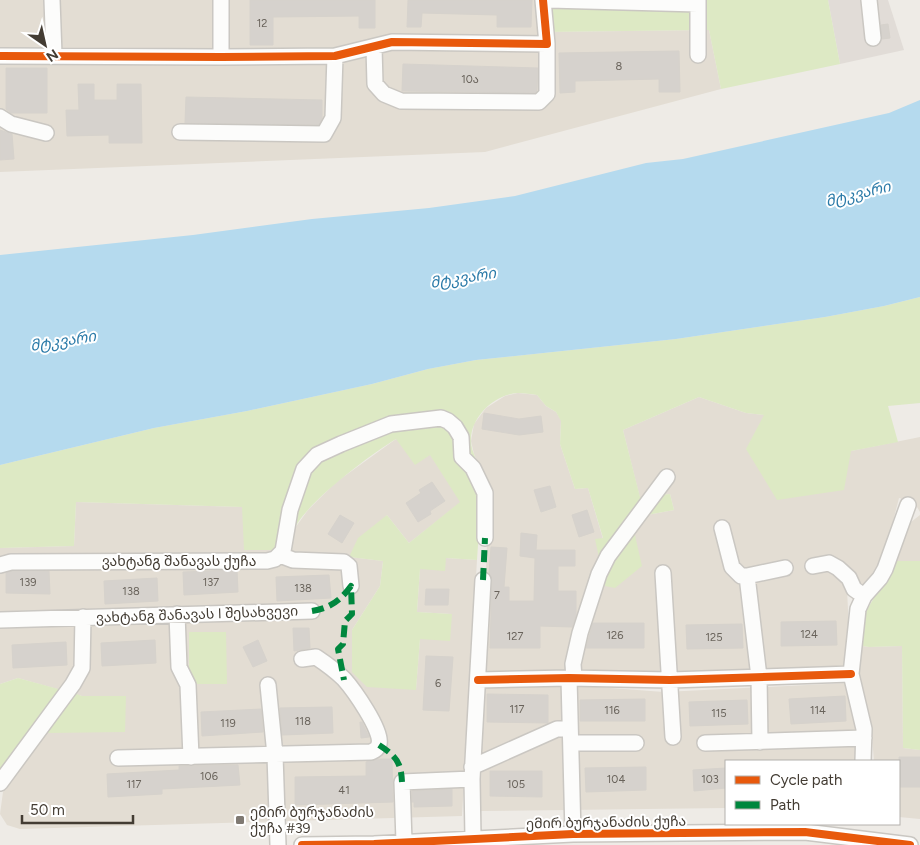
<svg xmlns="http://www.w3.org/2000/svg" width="920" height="845" font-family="Figtree,'Noto Sans Georgian',sans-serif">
<rect width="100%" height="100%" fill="#eeebe6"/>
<path fill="#e3ddd3" d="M0,0H544V32L709,30L721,89L485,152L0,172Z
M518,393L537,395L546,406L556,412L561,420L560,444L575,489L588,488L603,539H596L606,586L631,518L674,510L670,494L640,498L623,430L699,397L746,413L764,415L851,451L920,437V512L914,502L899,498L884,556L873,581L847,589L850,652L845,665L837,671L664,674L482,673L489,490L474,454L471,441L474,424L486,408L505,396Z
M396,439L430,454L461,502L409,543L387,515L350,557L383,561L380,586L352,630L416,689L420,639L452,614L417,612L420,569L446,558L477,560L462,816L20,829L7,825L0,814L3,792L45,733L126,696H82L18,678L0,684V548L74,546L76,502L242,507L292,550L295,528L308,510L335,483Z
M920,515V561H896L911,522Z
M857,645L869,647L902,646L903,748L920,750V819L899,817V761H874L871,725L851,674Z
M847,683L857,732L856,761H726V808L480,811L484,688L557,684L664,692Z"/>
<path fill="#e1dcd7" d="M828,0H888L904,50L840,64Z"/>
<path fill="#dde9c4" d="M544,0H828L840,64L721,89L709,30L544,32Z
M920,297V403L888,406L898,442L851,451L844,490L777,500L746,449L764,415L746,413L699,397L623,430L640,497L670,494L674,510L631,518L642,566L615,588L605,586L595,539L603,538L588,488L575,489L560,444L561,421L556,412L546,406L537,395C531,394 524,393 518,393C495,394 470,417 471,441C471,453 480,463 480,475C481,503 479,531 477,560L446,558L445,571L420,569L417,612L452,614L450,641L420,639L416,690L367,687L352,672V630L380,586L383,561L349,557L358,538L387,515L409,543L460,502L430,455L415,465L396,439C371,454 307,502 295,528C292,534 293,544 292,550H244L242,507L76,502L74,546L0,548V465L154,428L247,411L372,384L428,369L476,360L676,339L825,317L884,306Z
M896,561H920V750L903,748L902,646L869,647L857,645L865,613Z
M189,632H226L227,684H197L189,672Z
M18,678L62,690L0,775V684Z
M74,693L82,696H126L125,732L45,733Z"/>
<path fill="#b5daee" d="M920,100V297L884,306L825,317L676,339L476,360L428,369L372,384L247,411L154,428L0,465V255L193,235L312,219L429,208L515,196L646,163L683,159L889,113Z"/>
<path fill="#d6d2cd" stroke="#d6d2cc" d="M250,0H375V28H359V16L273,17V45H250Z
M408,0H532L531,27H497V15L422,13L421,27H407Z
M888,24L890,38L882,39L881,25Z
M679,51L680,92H659V79L575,81V92L560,93L559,53Z
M403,64L538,68L537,91L535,93L402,91Z
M6,68H47V113H11L6,109Z
M78,84H94V100H117V84H141L142,143H109V135L67,136L66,110H79Z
M186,97L322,100V119L319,125L185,123Z
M0,130L12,134L14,159L0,160Z
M484,413L519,419L541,416L543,432L519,435L482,429Z
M432,482L445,501L430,511L431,514L418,522L406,503L421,493L419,490Z
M550,486L556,507L541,512L534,490Z
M587,510L594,532L579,537L572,515Z
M340,515L354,523L342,543L328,534Z
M521,533L537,535L536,550H575V566H558V591H576V616L572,627L540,626V648H490L492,581L489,573L491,547L507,548L504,587H509V601H534L535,558L520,556Z
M237,570L238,592L184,595L183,572Z
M12,571H49L50,594L6,593V573Z
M329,575L331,598L277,601L276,577Z
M157,578L158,601L105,604L104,581Z
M426,589H449L448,605H425Z
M836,621L837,645L781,646V622Z
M593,623H644V648H586Z
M742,624L743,648L687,649L686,625Z
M293,628H309L310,648L294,651Z
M155,640L156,663L102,666L101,643Z
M258,640L267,661L253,667L243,647Z
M66,642L67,665L13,668L12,645Z
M426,656L453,657L449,711L423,710Z
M487,694L548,695V723L487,722Z
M845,696L846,721L791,724L789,699Z
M645,699V721H580V700Z
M747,700L748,724L690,726L689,702Z
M332,707L333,733L282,735L280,708Z
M261,709L263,732L202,736L201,712Z
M360,722H362L369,737L361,738Z
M899,757H920V787H899Z
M378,759H392L393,802L295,805V777L366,776V762Z
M238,765L240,785L162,789V794L108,797L107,774L179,770V766Z
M646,767V790L586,792L585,768Z
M726,768V788L694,791L693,770Z
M490,771H542V797L490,796Z
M452,789V806L414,807V802H412V791Z"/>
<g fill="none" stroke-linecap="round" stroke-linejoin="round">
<g stroke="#cac7c2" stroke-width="18">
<path id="minor" d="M52,0L54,55
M549,0L698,4
M698,0V55
M869,0L873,38
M374,47L375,84L384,94L401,101L539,102L547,94V44
M0,56L221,57L335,56L392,42L547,44L543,0
M221,57V0
M0,117L11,124L46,133
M180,132L324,134L333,118L335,56
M722,528L732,567L741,576H747L785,568
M280,555L293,560L344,562L349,566L351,586
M0,565L11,562L267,561L275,559L283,551L290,510L304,469L317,455L341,444L391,424L441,418L448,421L455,427L461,437L462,457L473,468L485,493V538
M813,566L829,563L838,568L849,578L854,589L864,596
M663,573L673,737
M747,576L759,677L760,742
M177,614L179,667L188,685L191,757
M0,620L312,611
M569,678L573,834
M574,678L573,664L580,633L599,574L608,556L667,477
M478,680L569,678L670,680L851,674
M268,685L275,755L278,845
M571,743H636
M705,743L864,738
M118,758L371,752C375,750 378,749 379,744C383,731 353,689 344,679C336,671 325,663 316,657L302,659
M863,761L864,729L851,674L858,609L864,596L880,578L885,569L908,505
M472,767L557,729H570
M0,783L73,684L82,668L83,617
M473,838L472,779L483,580
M404,842L402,782L472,779
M302,845L374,844L573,834L805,832L910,845"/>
</g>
<use href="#minor" stroke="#fcfcfb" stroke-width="15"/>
<path stroke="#00873e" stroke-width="6" stroke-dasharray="12 6" stroke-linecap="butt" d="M483,580L485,538
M312,611C330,608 340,601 351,586L352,614L345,621L343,644L338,649L344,680
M379,745C396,756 401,762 402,782"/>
<g stroke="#fff" stroke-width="11">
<path id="cycleway" d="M0,56L221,57L335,56L392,42L547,44L543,0
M478,680L569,678L670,680L851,674
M302,845L374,844L573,834L805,832L910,845"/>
</g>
<use href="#cycleway" stroke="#e8590c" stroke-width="8"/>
</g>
<rect fill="#7f7972" stroke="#fff" stroke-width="2" x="235" y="815" width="10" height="10" rx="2.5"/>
<g text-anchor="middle" stroke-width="4" stroke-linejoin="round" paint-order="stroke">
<g font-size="11" fill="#69635b">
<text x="262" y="27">12</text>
<text x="619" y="70">8</text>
<text x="470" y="83">10ა</text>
<text x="28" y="586">139</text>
<text x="211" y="586">137</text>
<text x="303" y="592">138</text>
<text x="131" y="595">138</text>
<text x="497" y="599">7</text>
<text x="809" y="638">124</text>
<text x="615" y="639">126</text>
<text x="515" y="640">127</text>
<text x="714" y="641">125</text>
<text x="438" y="687">6</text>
<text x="517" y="713">117</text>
<text x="612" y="714">116</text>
<text x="818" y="714">114</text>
<text x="719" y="717">115</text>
<text x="303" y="725">118</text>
<text x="228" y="727">119</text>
<text x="209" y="780">106</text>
<text x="616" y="783">104</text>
<text x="710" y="783">103</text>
<text x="134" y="788">117</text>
<text x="516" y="788">105</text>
<text x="344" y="794">41</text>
</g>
<g font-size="14" fill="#433c33" stroke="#fff">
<text x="179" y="566">ვახტანგ შანავას ქუჩა</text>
<text transform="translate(197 614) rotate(-2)" y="5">ვახტანგ შანავას I შესახვევი</text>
<text transform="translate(606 822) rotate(-1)" y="5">ემირ ბურჯანაძის ქუჩა</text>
</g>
<g font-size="14" fill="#433c33" stroke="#fff" text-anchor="start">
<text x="250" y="817">ემირ ბურჯანაძის<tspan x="250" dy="16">ქუჩა #39</tspan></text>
</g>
<g font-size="15" font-style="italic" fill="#2a7aa8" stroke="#fff">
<text transform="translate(858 194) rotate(-14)" y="5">მტკვარი</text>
<text transform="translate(463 278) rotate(-9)" y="5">მტკვარი</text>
<text transform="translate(63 341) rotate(-9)" y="5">მტკვარი</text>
</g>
</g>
<rect x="725" y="760" width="175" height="65" fill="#ffffff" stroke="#b4b1ad"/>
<rect x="735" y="776" width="25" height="8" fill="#e8590c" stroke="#b4b1ad"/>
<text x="770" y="785" font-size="15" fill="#433c33">Cycle path</text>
<rect x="735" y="801" width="25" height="8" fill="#00873e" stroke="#b4b1ad"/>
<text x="770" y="810" font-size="15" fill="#433c33">Path</text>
<g transform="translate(45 45) rotate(146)" stroke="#ffffff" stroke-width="4" paint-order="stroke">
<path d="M0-4L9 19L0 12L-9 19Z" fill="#433c33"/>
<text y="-8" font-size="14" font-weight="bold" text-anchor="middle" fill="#433c33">N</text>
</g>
<path d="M22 815v8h111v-8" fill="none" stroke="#433c33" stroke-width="2.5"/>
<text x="30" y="815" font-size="15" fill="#433c33" stroke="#ffffff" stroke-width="4" paint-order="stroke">50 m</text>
</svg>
